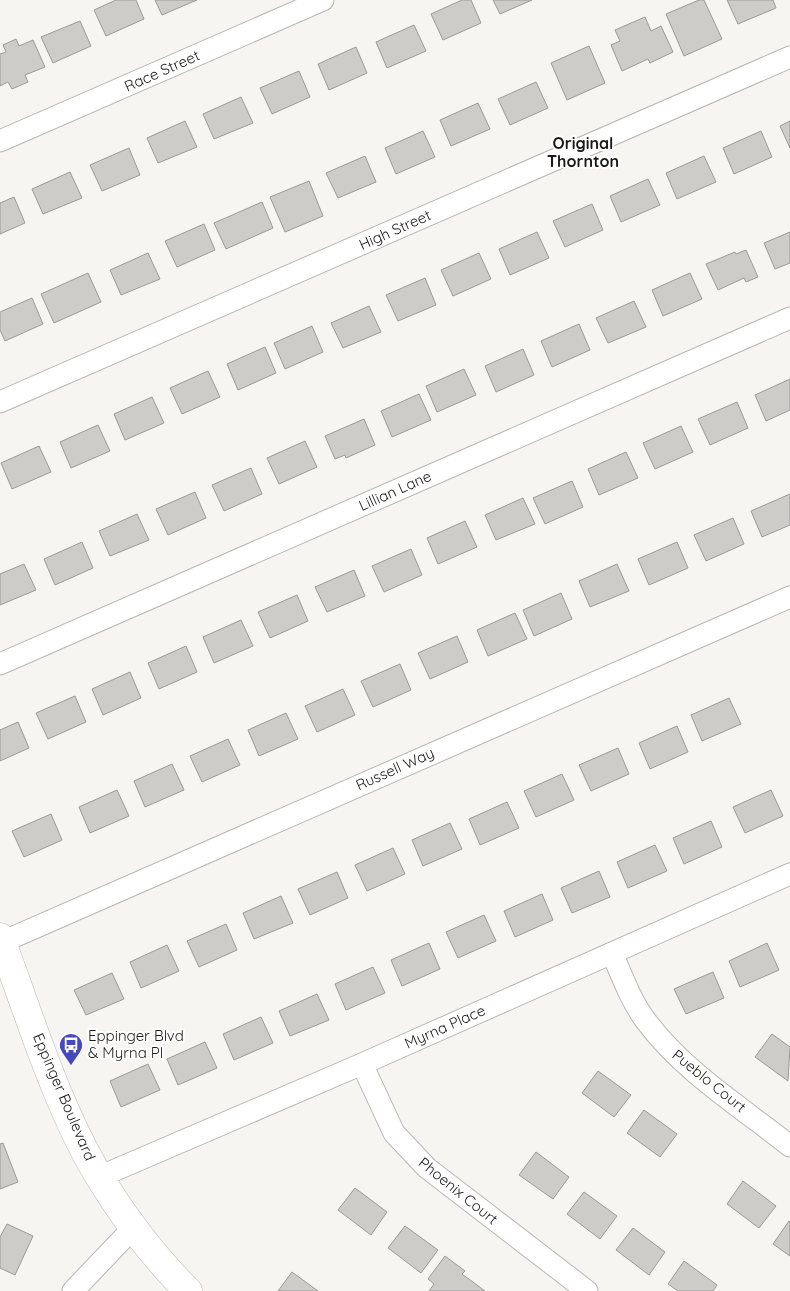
<svg xmlns="http://www.w3.org/2000/svg" width="790" height="1291" font-family="Quicksand,sans-serif">
<rect width="100%" height="100%" fill="#f7f5f2"/>
<path fill="#cdccc9" stroke="#9c9a98" d="M116,0H136L144,19L106,36L94,10Z
M155,0H197L162,15Z
M462,0H471L481,23L443,40L431,14Z
M493,0H532L500,14Z
M699,0H704L722,39L684,56L666,14Z
M727,0H773L776,8L738,24Z
M645,17L651,31L661,26L673,52L650,63L648,59L622,71L611,45L620,41L615,30Z
M80,21L91,46L53,63L41,37Z
M414,25L426,51L387,68L376,42Z
M16,39L19,46L33,40L45,67L25,75L28,82L12,89L8,82L0,86V54L6,52L3,45Z
M589,46L605,83L567,100L551,63Z
M356,47L367,73L329,90L318,64Z
M299,71L310,97L272,114L260,88Z
M536,82L548,108L510,125L498,99Z
M241,97L253,123L214,139L203,114Z
M478,103L490,129L451,146L440,120Z
M185,121L197,147L158,163L147,138Z
M790,121V148L780,126Z
M423,131L435,157L396,174L385,148Z
M761,131L772,157L734,174L723,148Z
M129,148L140,175L102,191L90,165Z
M365,156L376,182L338,198L326,173Z
M704,156L716,182L677,199L666,173Z
M70,172L82,198L43,214L32,189Z
M648,179L660,205L621,222L610,196Z
M309,181L323,216L285,232L270,197Z
M14,197L25,223L0,234V203Z
M262,202L273,228L226,249L214,223Z
M592,204L603,230L565,247L553,221Z
M204,224L215,250L177,267L165,241Z
M537,232L549,258L510,275L499,249Z
M790,232V263L775,269L764,243Z
M746,250L758,277L746,282L744,278L718,290L706,264L735,252L736,254Z
M148,253L160,279L121,295L110,270Z
M479,253L491,279L453,296L441,270Z
M88,273L101,302L54,323L41,294Z
M690,273L702,299L663,316L652,290Z
M425,278L436,305L398,321L386,295Z
M32,298L43,324L5,341L0,330V312Z
M634,301L646,327L608,343L596,318Z
M369,306L381,332L343,348L331,323Z
M579,324L590,350L552,367L541,341Z
M312,326L323,352L285,369L274,343Z
M265,347L276,373L238,390L227,364Z
M523,349L534,375L496,392L485,366Z
M464,369L476,395L437,412L426,386Z
M208,371L220,397L182,414L170,388Z
M790,379V410L766,421L755,395Z
M419,394L431,420L392,437L381,411Z
M152,397L164,423L125,440L114,414Z
M737,402L748,428L710,445L698,419Z
M364,419L375,445L346,458L345,455L335,459L325,436Z
M98,425L110,451L71,468L60,442Z
M681,426L693,452L655,469L643,443Z
M305,441L317,467L279,484L267,458Z
M39,446L51,472L12,489L1,463Z
M626,452L638,478L599,495L588,469Z
M251,468L262,494L224,511L212,485Z
M572,481L583,507L545,524L533,498Z
M195,492L206,518L168,535L156,509Z
M790,494V525L762,537L751,511Z
M523,498L535,524L496,540L485,515Z
M137,514L149,540L110,556L99,531Z
M733,518L744,544L706,561L694,535Z
M465,521L477,547L438,564L427,538Z
M82,542L93,568L55,585L44,559Z
M677,542L688,568L649,585L638,559Z
M411,549L422,575L384,592L372,566Z
M24,564L36,590L0,605V574Z
M617,564L629,591L590,607L579,581Z
M354,570L365,596L327,612L315,587Z
M561,593L572,619L534,636L523,610Z
M297,595L308,621L270,638L258,612Z
M515,613L527,639L488,656L477,630Z
M241,620L253,646L214,663L203,637Z
M457,636L468,662L430,679L418,653Z
M186,646L197,672L159,689L148,663Z
M400,664L411,690L373,707L361,681Z
M130,672L141,698L103,715L92,689Z
M343,689L355,715L317,732L305,706Z
M75,696L86,722L48,739L36,713Z
M729,698L741,724L702,741L691,715Z
M286,713L298,739L259,756L248,730Z
M18,722L29,748L0,761V730Z
M677,726L688,752L650,769L639,743Z
M228,739L240,765L202,782L190,756Z
M618,748L629,774L591,791L579,765Z
M172,764L184,790L145,807L134,781Z
M562,774L574,800L536,817L524,791Z
M117,790L129,816L90,833L79,807Z
M771,790L783,816L745,833L733,807Z
M507,802L519,828L480,845L469,819Z
M51,814L62,840L24,857L12,831Z
M711,821L722,847L684,864L673,838Z
M450,823L462,849L423,866L412,840Z
M655,845L667,871L628,888L617,862Z
M393,848L405,874L367,891L355,865Z
M599,871L610,897L572,913L561,888Z
M337,872L348,898L310,915L298,889Z
M542,894L553,920L515,937L504,911Z
M281,896L293,923L254,939L243,913Z
M484,915L496,941L458,958L446,932Z
M226,924L237,950L199,967L187,941Z
M429,943L440,969L402,986L391,960Z
M767,943L779,970L740,987L729,961Z
M167,945L179,971L141,988L130,962Z
M373,967L385,993L346,1010L335,984Z
M713,972L724,998L686,1014L674,989Z
M112,973L124,999L86,1015L74,990Z
M317,994L329,1020L290,1036L279,1011Z
M261,1017L273,1043L234,1060L223,1034Z
M772,1034L790,1047L788,1081L755,1057Z
M205,1042L217,1068L178,1085L167,1059Z
M148,1064L160,1090L121,1107L110,1081Z
M598,1071L631,1095L614,1117L582,1093Z
M644,1110L677,1134L660,1157L627,1133Z
M3,1143L18,1182L0,1189V1144Z
M536,1152L569,1177L553,1199L519,1175Z
M743,1181L776,1206L759,1228L727,1204Z
M355,1188L387,1212L371,1235L338,1210Z
M584,1192L617,1216L600,1239L567,1214Z
M789,1221L790,1222V1256L773,1244Z
M7,1224L33,1236L15,1275L0,1268V1237Z
M405,1226L438,1250L421,1273L388,1248Z
M633,1228L665,1252L649,1275L616,1250Z
M445,1256L465,1271L462,1274L485,1291H429L434,1284L428,1279Z
M684,1261L717,1285L713,1291H678L668,1284Z
M292,1272L318,1291H278Z"/>
<g fill="none" stroke-linecap="round" stroke-linejoin="round">
<g stroke="#b8b7b3" stroke-width="23">
<path id="street" d="M0,141L323,0
M0,402L790,57
M0,664L790,318
M0,943L790,597
M612,953C622,976 631,1001 646,1021C684,1072 741,1107 790,1146
M362,1064L394,1133L427,1168L587,1291
M99,1177L362,1064L790,874
M73,1291L133,1228"/>
</g>
<g stroke="#b8b7b3" stroke-width="29">
<path id="secondary" d="M0,937C29,1014 57,1108 100,1178C125,1219 154,1257 188,1291"/>
</g>
<use href="#street" stroke="#fff" stroke-width="21"/>
<use href="#secondary" stroke="#fff" stroke-width="28"/>
</g>
<defs>
<g id="bus-pin" transform="scale(1.25)"><path d="M0 17L-7.5 6A9.5 9.5 0 1 1 7.5 6Z" fill="#4648bd" stroke="#fff"/><path d="M-5-6H5V4H4V6H2V4H-2V6H-4V4H-5ZM-3.5-4V0h7V-4ZM-3.5 1.2v1.5H-2V1.2ZM2 1.2v1.5H3.5V1.2Z" fill="#fff"/></g>
</defs>
<g fill-rule="evenodd">
<use href="#bus-pin" x="71" y="1045"/>
</g>
<g text-anchor="middle" stroke-width="4" stroke-linejoin="round" paint-order="stroke">
<g font-size="15" fill="#1b1a19" stroke="#fff">
<text transform="translate(162 71) rotate(-24)" y="5">Race Street</text>
<text transform="translate(395 230) rotate(-24)" y="5">High Street</text>
<text transform="translate(395 491) rotate(-24)" y="5">Lillian Lane</text>
<text transform="translate(395 769) rotate(-24)" y="5">Russell Way</text>
<text transform="translate(445 1027) rotate(-24)" y="5">Myrna Place</text>
<text transform="translate(709 1081) rotate(39)" y="5">Pueblo Court</text>
<text transform="translate(64 1097) rotate(67)" y="5">Eppinger Boulevard</text>
<text transform="translate(458 1191) rotate(39)" y="5">Phoenix Court</text>
</g>
<g font-size="15" fill="#1b1a19" stroke="#fff" text-anchor="start">
<text x="88" y="1041">Eppinger Blvd<tspan x="88" dy="17">&amp; Myrna Pl</tspan></text>
</g>
<g font-size="16" font-weight="bold" fill="#1b1a19" stroke="#fff">
<text x="583" y="149">Original<tspan x="583" dy="18">Thornton</tspan></text>
</g>
</g>
</svg>
